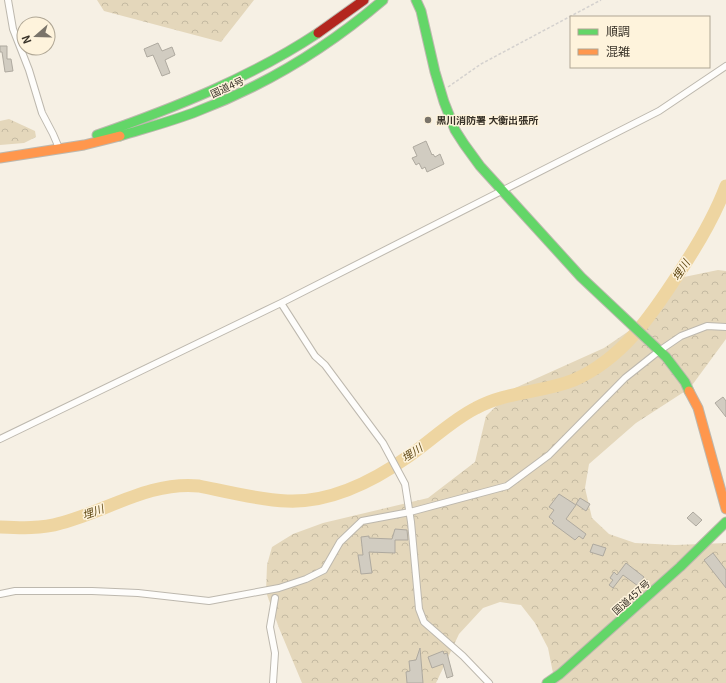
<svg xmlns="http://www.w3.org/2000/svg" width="726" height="683" font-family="Georgia,'Noto Sans JP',serif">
<defs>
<pattern id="forest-crowns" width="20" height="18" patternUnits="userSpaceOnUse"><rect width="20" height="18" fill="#e4d7bb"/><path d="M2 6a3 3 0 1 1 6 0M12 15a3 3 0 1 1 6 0" fill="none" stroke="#c4b9a1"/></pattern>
</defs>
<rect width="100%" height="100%" fill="#f6f0e4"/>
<path fill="url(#forest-crowns)" d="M97,0H254L221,42L104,11Z
M9,119L35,131L36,137L24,143L0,145V121Z
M718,270L726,271V339L690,388L636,423L589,464L585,488L592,518L609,534L635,543L675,545L726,543V683H555L548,648L535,623L521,605L500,602L483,608L459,634L436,683H302L279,628L266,592L267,565L272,547L293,534L323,523L428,498L475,462L486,416L515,388L604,348L661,309L684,277Z"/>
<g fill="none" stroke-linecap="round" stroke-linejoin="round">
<path stroke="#eed5a1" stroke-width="13" d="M0,527C21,528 41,529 61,523C107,511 150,481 199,486C228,492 259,500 287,501C331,503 375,480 409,456C432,440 452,420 476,408C507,391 542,393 574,380C622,359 651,316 679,273C697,246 714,218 726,186"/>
</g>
<path fill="#d1ccc1" stroke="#aea99f" d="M158,43L162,51L172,47L175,55L165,60L170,73L162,76L153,55L147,57L144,49Z
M0,46H7V59H11L13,71L5,72L2,52H0Z
M426,141L432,155L433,154L435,157L440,154L444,164L427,172L425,167L422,169L419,163L416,165L412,158L417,156L413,147Z
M723,397L726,401V417L715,403Z
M559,494L576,505L566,519L586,534L583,539L579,536L575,540L552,523L554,521L549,517L554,510L549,507Z
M580,498L590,504L586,511L576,504Z
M693,512L702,520L696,526L687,518Z
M395,529L407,530L408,540H395V553L369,552L372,573L361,574L358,555H363L361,537L369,536V538L392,539Z
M593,544L606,548L603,556L590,552Z
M713,553L726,570V588L704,560Z
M626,563L644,577L638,586L623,575L613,588L609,585L613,580L610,578L614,572L617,575Z
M420,648L423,683H407L406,672L410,671L409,661L416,660Z
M443,651L444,654L447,653L453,676L447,678L443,664L432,668L428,657Z"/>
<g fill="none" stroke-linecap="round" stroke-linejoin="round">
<g stroke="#bdb8ae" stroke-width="8">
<path id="street" d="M8,0L13,29L29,70L42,113L53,134L59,148
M281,303L315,356L325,365L383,443L405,484L411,522L419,609L424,622L463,656L489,683
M0,439L281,303L659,111L726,66
M0,594L15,591H92L138,593L209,601L279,588L306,579L324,570L340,542L362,521L410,512L507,486L549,455L625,378L659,351L681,336L707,326L726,327
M273,683L275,653L270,627L275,598"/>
</g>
<g stroke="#bdb8ae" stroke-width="11">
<path id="fast" d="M416,0L421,11L435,72L444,102L455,130L464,144L480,166L581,277L666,357L685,382L689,391
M97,135C174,108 250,78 318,33
M120,136C146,128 173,121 198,111C266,85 328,47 383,0
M547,683L560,674L680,567L726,522"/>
</g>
<g stroke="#bdb8ae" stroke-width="11">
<path id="slow" d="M0,158L84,145L120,136
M689,391L698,408L726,509"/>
</g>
<g stroke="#bdb8ae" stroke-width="11">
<path id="jam" d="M318,33L364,0"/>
</g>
<path stroke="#d4d1ce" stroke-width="1.5" stroke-dasharray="3 2" stroke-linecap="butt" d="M448,87L481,64L601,0"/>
<use href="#street" stroke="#fefdfb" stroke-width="6"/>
<use href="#fast" stroke="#63d668" stroke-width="9"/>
<use href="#slow" stroke="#ff974d" stroke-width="9"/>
<use href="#jam" stroke="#b3261e" stroke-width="9"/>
</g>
<circle fill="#7a746a" stroke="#fef3dc" stroke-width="1.5" cx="428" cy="120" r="4"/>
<g text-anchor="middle" stroke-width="3" stroke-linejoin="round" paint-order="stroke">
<g font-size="10" fill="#383228" stroke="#fef3dc">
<text transform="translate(227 87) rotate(-24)" y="4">国道4号</text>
<text transform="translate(631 597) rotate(-42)" y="4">国道457号</text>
</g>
<g font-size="10" font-weight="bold" fill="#383228" stroke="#fef3dc" text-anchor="start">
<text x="436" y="124">黒川消防署 大衡出張所</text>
</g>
<g font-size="11" font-style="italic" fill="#644d19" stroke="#fef3dc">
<text transform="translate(681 270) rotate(-57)" y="4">埋川</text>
<text transform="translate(412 453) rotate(-34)" y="4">埋川</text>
<text transform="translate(93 512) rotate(-20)" y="4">埋川</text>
</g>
</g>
<rect x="570" y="16" width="140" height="52" fill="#fef3dc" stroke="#afa694"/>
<rect x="578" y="29" width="20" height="6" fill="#63d668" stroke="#afa694"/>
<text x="606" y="36" font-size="12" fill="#383228">順調</text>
<rect x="578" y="49" width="20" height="6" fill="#ff974d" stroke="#afa694"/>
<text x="606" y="56" font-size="12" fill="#383228">混雑</text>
<g transform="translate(36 36) rotate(250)"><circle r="19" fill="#fef3dc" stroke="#afa694"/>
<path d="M0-3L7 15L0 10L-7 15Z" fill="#7a746a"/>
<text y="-6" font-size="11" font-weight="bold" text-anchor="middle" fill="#383228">N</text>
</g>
</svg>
